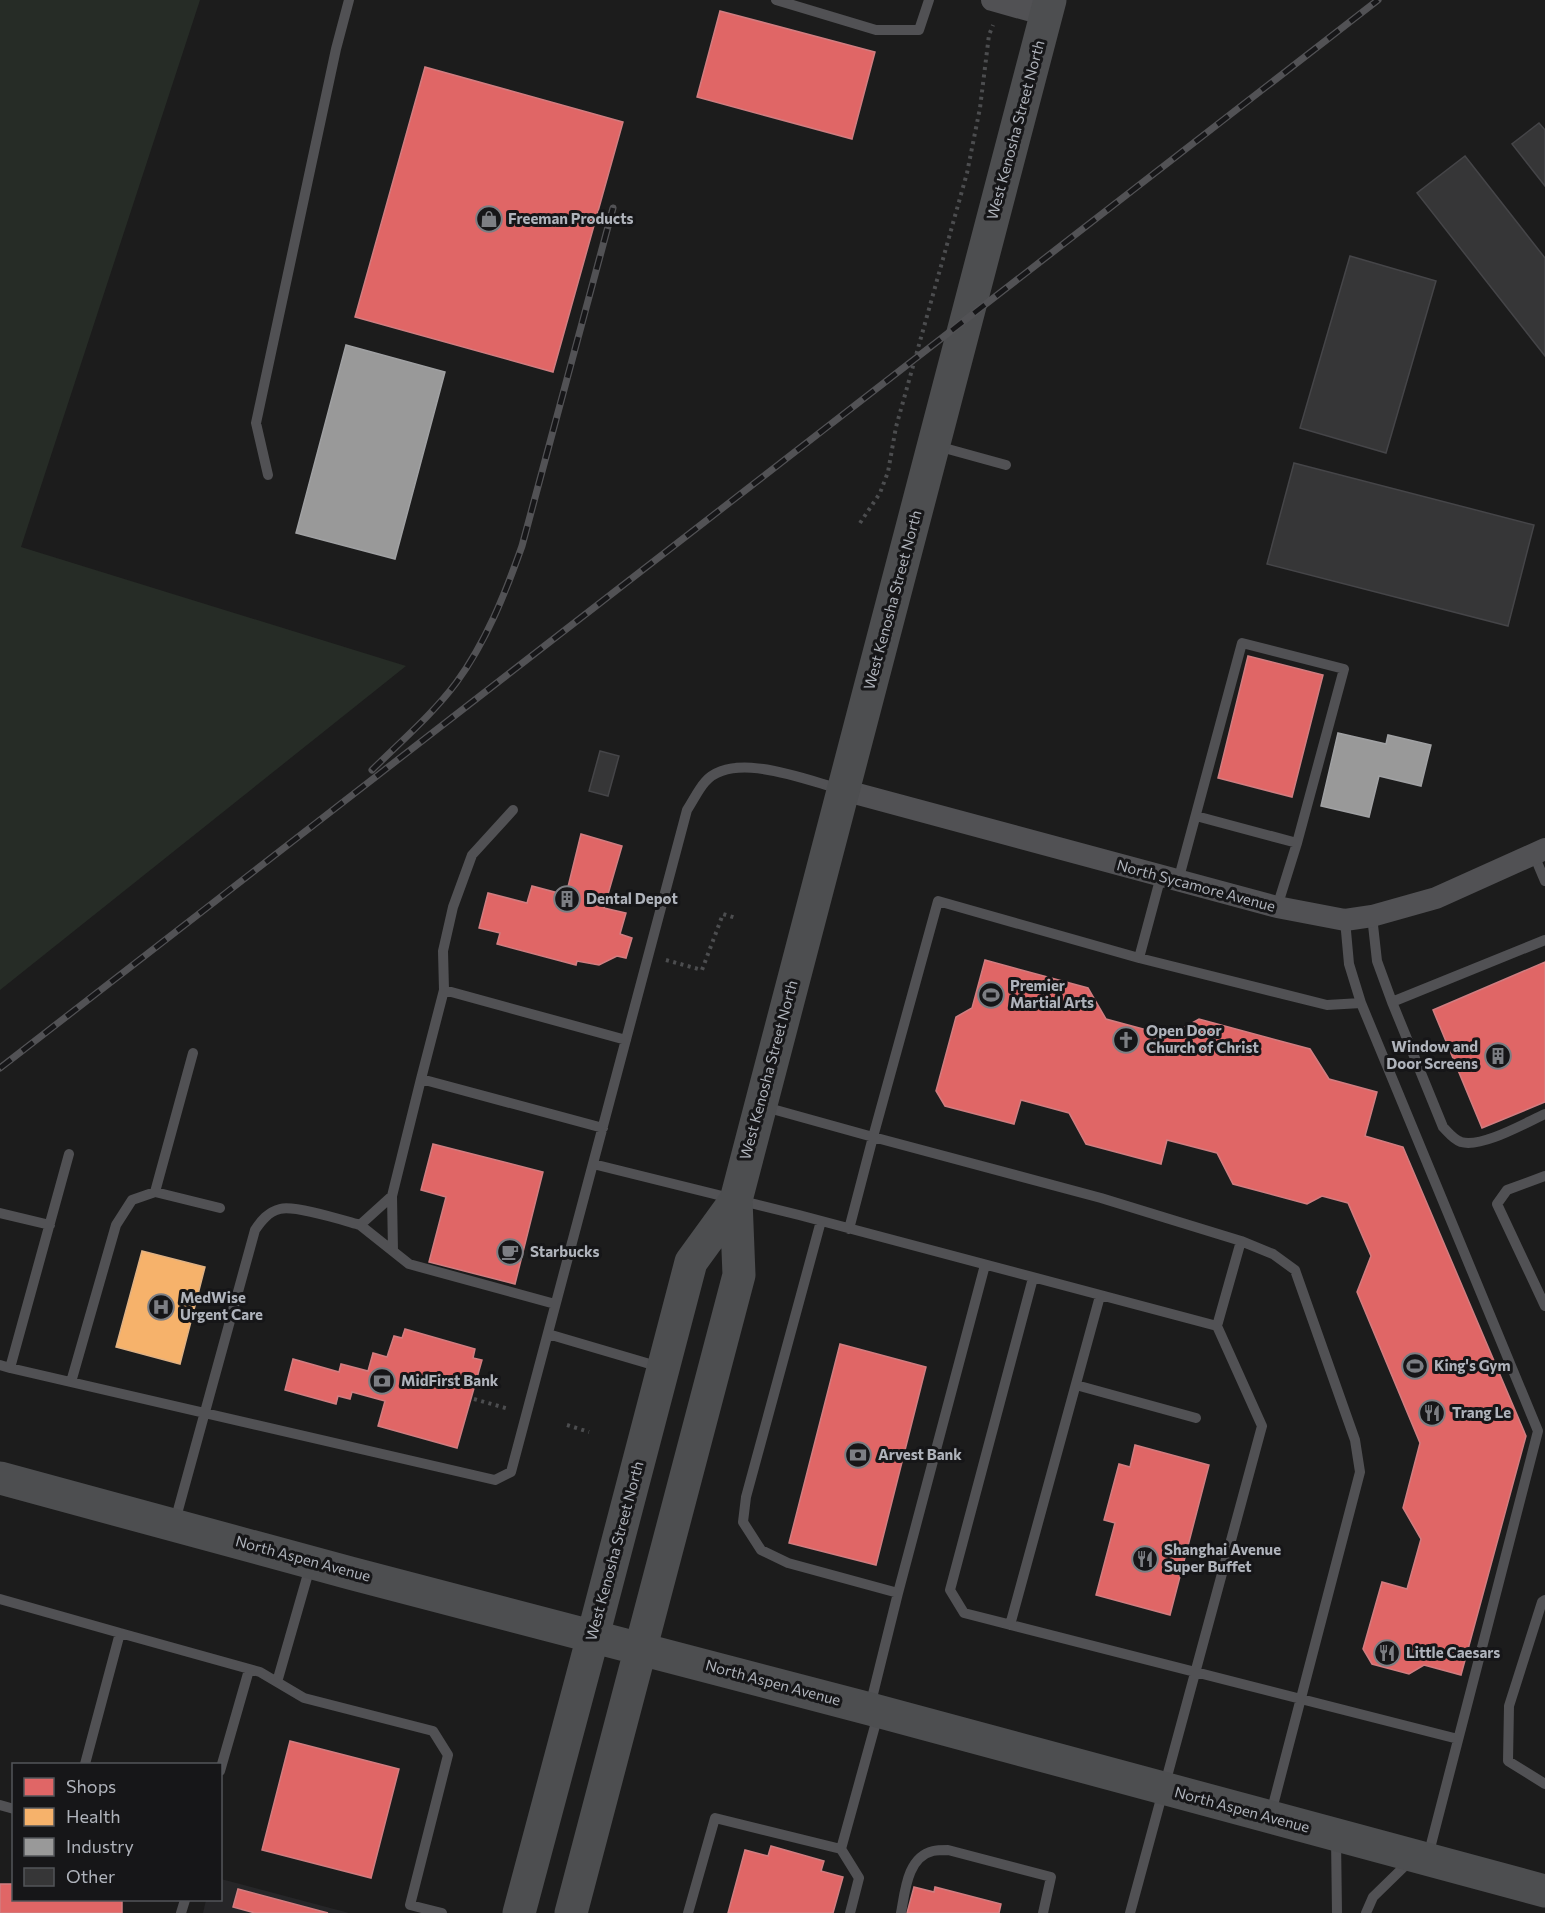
<svg xmlns="http://www.w3.org/2000/svg" width="1545" height="1913" font-family="Commissioner,sans-serif">
<rect width="100%" height="100%" fill="#1c1c1c"/>
<path fill="#262628" d="M221,1879L349,1913H203L206,1900H220Z"/>
<path fill="#262c26" d="M0,0H200L21,547L406,666L0,990Z"/>
<path fill="#e06666" stroke="#d17d80" stroke-width="1.5" d="M720,11L875,52L852,139L697,97Z
M425,67L623,122L553,372L355,317Z
M1248,656L1323,675L1292,797L1218,778Z
M581,834L622,846L604,908L626,913L620,934L632,938L626,958L617,956L599,965L577,961L576,965L497,944L500,933L479,928L488,893L527,903L532,886L566,895Z
M985,960L1088,988L1106,1019L1169,1036L1199,1019L1310,1049L1329,1079L1377,1092L1365,1136L1403,1147L1526,1436L1461,1675L1424,1665L1409,1674L1372,1664L1363,1649L1382,1582L1407,1589L1421,1539L1403,1508L1420,1443L1357,1292L1371,1256L1348,1203L1322,1196L1307,1204L1233,1184L1217,1153L1167,1140L1161,1164L1086,1144L1069,1113L1021,1100L1014,1124L945,1106L936,1091L956,1017L972,1008Z
M1545,962V1102L1482,1128L1433,1010Z
M433,1144L543,1172L515,1284L429,1262L446,1197L421,1190Z
M405,1329L475,1349L473,1358L482,1360L457,1448L378,1426L385,1401L352,1392L350,1399L338,1396L336,1404L285,1390L293,1359L339,1372L341,1364L368,1371L373,1353L387,1357L394,1336L402,1338Z
M840,1344L926,1367L876,1565L789,1543Z
M1135,1445L1209,1465L1170,1615L1096,1595L1115,1523L1104,1520L1119,1464L1130,1467Z
M290,1741L399,1769L371,1878L262,1850Z
M771,1846L824,1861L821,1871L843,1877L833,1913H728L745,1850L768,1856Z
M0,1884H14V1900H122V1913H0Z
M914,1887L934,1892L935,1887L1001,1904L999,1913H907Z
M238,1889L328,1913H255L233,1907Z"/>
<path fill="#f6b26b" stroke="#e1b283" stroke-width="1.5" d="M142,1251L205,1267L180,1364L116,1347Z"/>
<path fill="#999" stroke="#a0a1a3" stroke-width="1.5" d="M346,345L445,372L395,559L296,533Z
M1338,733L1386,744L1388,735L1431,745L1421,786L1379,776L1369,817L1321,806Z"/>
<path fill="#363637" stroke="#454548" stroke-width="1.5" d="M1539,123L1545,130V186L1512,144Z
M1465,156L1545,258V356L1417,193Z
M1350,256L1436,281L1386,453L1300,428Z
M1294,463L1534,525L1508,626L1267,564Z
M600,751L619,756L608,796L589,791Z"/>
<g fill="none" stroke-linecap="round" stroke-linejoin="round">
<path stroke="#4c4d4f" stroke-width="4" stroke-dasharray="3 4.5" stroke-linecap="butt" d="M860,523L880,493L888,472L896,427L967,173L980,108L989,35L993,25
M666,960L702,970L723,914L736,918
M474,1399L509,1409
M567,1425L589,1432"/>
<path stroke="#515154" stroke-width="10" d="M776,0L876,30H919L929,0
M937,446L1006,465
M268,475L256,423L336,49L349,0
M513,810L472,855L453,907L443,951L444,990L421,1079L603,1128
M1196,816L1297,843
M1534,855L1545,881
M1178,881L1242,643L1344,669L1297,843L1277,907
M1372,916L1377,961L1392,1002L1545,940
M1345,920L1349,964L1361,1003L1538,1431L1428,1856
M1139,958L1161,876
M444,990L626,1040
M1392,1002L1443,1127C1449,1133 1453,1139 1461,1142C1482,1148 1525,1123 1545,1114
M765,1107L873,1137L938,901L1139,958L1327,1005L1361,1003
M593,1164L799,1215L1217,1326L1262,1426L1130,1913
M1545,1176L1507,1190L1497,1204L1545,1306
M155,1192L193,1053
M392,1196L393,1251
M0,1213L50,1225
M821,1221L746,1497L743,1522L761,1550L788,1563L898,1593
M360,1225L409,1264L555,1304
M849,1229L873,1137L1101,1198L1241,1241L1217,1326
M1241,1241L1273,1254L1295,1270L1355,1440L1360,1472L1271,1813
M1033,1278L950,1590L964,1613L1458,1739
M548,1334L660,1367
M0,1365L10,1368L69,1154
M10,1368L495,1480L511,1472L687,810C693,801 698,790 705,782C733,750 806,780 840,789
M71,1382L116,1225L132,1200L155,1192L220,1208
M1076,1385L1196,1418
M175,1521L255,1230C261,1221 268,1212 280,1209C295,1205 342,1220 360,1225L392,1196L421,1079
M0,1599L120,1633
M1545,1600L1542,1602L1509,1706L1508,1761L1545,1784
M1010,1625L1100,1296
M277,1682L310,1567
M870,1706L898,1593L985,1265
M85,1764L120,1633L260,1672L304,1698L433,1731L448,1755L410,1905L442,1913
M220,1771L249,1670
M0,1805L14,1809
M1336,1838L1337,1913
M841,1849L859,1878L850,1913
M181,1913L185,1900
M688,1913L715,1818L841,1849L878,1715
M901,1913C905,1892 907,1857 933,1851C937,1850 943,1850 948,1850L1051,1877L1043,1913
M1366,1913L1373,1897L1412,1859"/>
<path stroke="#515154" stroke-width="22" d="M992,0L1046,15
M843,790L1277,907L1345,920L1372,916L1436,898L1545,849"/>
<path stroke="#4d4e50" stroke-width="33" d="M0,1478L350,1573L870,1709L1545,1891
M519,1913L593,1636L691,1262L736,1200
M571,1913L739,1275L736,1200L1050,0"/>
<g stroke="#525255" stroke-width="7">
<path id="rail" d="M372,770C400,742 432,715 456,683C486,642 505,594 522,546L613,208
M0,1068L1378,0"/>
</g>
<use href="#rail" stroke="#161618" stroke-width="4.5" stroke-dasharray="14" stroke-linecap="butt"/>
</g>
<defs>
<g id="shop-ring" transform="scale(1.35)"><circle r="9.5" fill="#161618" stroke="#7c7e83" stroke-width="1.5"/><path d="M-5-2.5h2.3a2.7 3.5 0 0 1 5.4 0H5L5.5 6h-11ZM-1.5-2.5h3a1.5 2.3 0 0 0-3 0Z" fill="#7c7e83"/></g>
<g id="building-ring" transform="scale(1.35)"><circle r="9.5" fill="#161618" stroke="#7c7e83" stroke-width="1.5"/><path d="M-4-6H4V6H1V3H-1V6H-4ZM-2.5-4.3h1.7v1.8h-1.7ZM.8-4.3h1.7v1.8H.8ZM-2.5-1h1.7V.8h-1.7ZM.8-1h1.7V.8H.8Z" fill="#7c7e83"/></g>
<g id="stadium-ring" transform="scale(1.35)"><circle r="9.5" fill="#161618" stroke="#7c7e83" stroke-width="1.5"/><path d="M0-5a6.5 5 0 1 0 0 10a6.5 5 0 1 0 0-10ZM-3.5-1.8h7v3.6h-7Z" fill="#7c7e83"/></g>
<g id="church-ring" transform="scale(1.35)"><circle r="9.5" fill="#161618" stroke="#7c7e83" stroke-width="1.5"/><path d="M-1.2-6h2.4v3.5h3.3v2.4h-3.3V6h-2.4V-.1h-3.3v-2.4h3.3Z" fill="#7c7e83"/></g>
<g id="cafe-ring" transform="scale(1.35)"><circle r="9.5" fill="#161618" stroke="#7c7e83" stroke-width="1.5"/><path d="M-5.5-4.5H6V0H3Q3 3.5 0 3.5H-2.5Q-5.5 3.5-5.5 0ZM3-3.2v2h1.7v-2ZM-6 4.5H4V6H-6Z" fill="#7c7e83"/></g>
<g id="hospital-ring" transform="scale(1.35)"><circle r="9.5" fill="#161618" stroke="#7c7e83" stroke-width="1.5"/><path d="M-5-5h3v3.5h4V-5h3V5h-3V1.5h-4V5h-3Z" fill="#7c7e83"/></g>
<g id="bank-ring" transform="scale(1.35)"><circle r="9.5" fill="#161618" stroke="#7c7e83" stroke-width="1.5"/><path d="M-6-4H6V4H-6ZM0-2.3a2.3 2.3 0 1 0 0 4.6a2.3 2.3 0 1 0 0-4.6Z" fill="#7c7e83"/></g>
<g id="restaurant-ring" transform="scale(1.35)"><circle r="9.5" fill="#161618" stroke="#7c7e83" stroke-width="1.5"/><path d="M-5-6h1v4h1v-4h1v4h1v-4h1v5L-1.5 .5V6h-2V.5L-5-1ZM5-6V6H3V1.5H1.5Q1.5-4 5-6Z" fill="#7c7e83"/></g>
</defs>
<g fill-rule="evenodd">
<use href="#shop-ring" x="489" y="219"/>
<use href="#building-ring" x="567" y="899"/>
<use href="#stadium-ring" x="991" y="995"/>
<use href="#church-ring" x="1126" y="1040"/>
<use href="#building-ring" x="1498" y="1056"/>
<use href="#cafe-ring" x="510" y="1252"/>
<use href="#hospital-ring" x="161" y="1307"/>
<use href="#stadium-ring" x="1415" y="1366"/>
<use href="#bank-ring" x="382" y="1381"/>
<use href="#restaurant-ring" x="1432" y="1413"/>
<use href="#bank-ring" x="858" y="1455"/>
<use href="#restaurant-ring" x="1145" y="1559"/>
<use href="#restaurant-ring" x="1387" y="1653"/>
</g>
<g text-anchor="middle" stroke-width="6" stroke-linejoin="round" paint-order="stroke">
<g font-size="15" fill="#afb3bb" stroke="#161618">
<text transform="translate(1016 130) rotate(-75)" y="5">West Kenosha Street North</text>
<text transform="translate(893 600) rotate(-75)" y="5">West Kenosha Street North</text>
<text transform="translate(1196 886) rotate(15)" y="5">North Sycamore Avenue</text>
<text transform="translate(769 1070) rotate(-75)" y="5">West Kenosha Street North</text>
<text transform="translate(615 1551) rotate(-75)" y="5">West Kenosha Street North</text>
<text transform="translate(303 1559) rotate(15)" y="5">North Aspen Avenue</text>
<text transform="translate(773 1683) rotate(15)" y="5">North Aspen Avenue</text>
<text transform="translate(1242 1810) rotate(15)" y="5">North Aspen Avenue</text>
</g>
<g font-size="15" font-weight="bold" fill="#afb3bb" stroke="#161618" text-anchor="start">
<text x="508" y="224">Freeman Products</text>
<text x="586" y="904">Dental Depot</text>
<text x="1010" y="991">Premier<tspan x="1010" dy="17">Martial Arts</tspan></text>
<text x="1146" y="1036">Open Door<tspan x="1146" dy="17">Church of Christ</tspan></text>
<text x="1478" y="1052" text-anchor="end">Window and<tspan x="1478" dy="17">Door Screens</tspan></text>
<text x="530" y="1257">Starbucks</text>
<text x="180" y="1303">MedWise<tspan x="180" dy="17">Urgent Care</tspan></text>
<text x="1434" y="1371">King's Gym</text>
<text x="401" y="1386">MidFirst Bank</text>
<text x="1452" y="1418">Trang Le</text>
<text x="878" y="1460">Arvest Bank</text>
<text x="1164" y="1555">Shanghai Avenue<tspan x="1164" dy="17">Super Buffet</tspan></text>
<text x="1406" y="1658">Little Caesars</text>
</g>
</g>
<rect x="12" y="1763" width="210" height="138" fill="#161618" stroke="#535559" stroke-width="1.5"/>
<rect x="24" y="1778" width="30" height="18" fill="#e06666" stroke="#535559" stroke-width="1.5"/>
<text x="66" y="1793" font-size="18" fill="#afb3bb">Shops</text>
<rect x="24" y="1808" width="30" height="18" fill="#f6b26b" stroke="#535559" stroke-width="1.5"/>
<text x="66" y="1823" font-size="18" fill="#afb3bb">Health</text>
<rect x="24" y="1838" width="30" height="18" fill="#999999" stroke="#535559" stroke-width="1.5"/>
<text x="66" y="1853" font-size="18" fill="#afb3bb">Industry</text>
<rect x="24" y="1868" width="30" height="18" fill="#363637" stroke="#535559" stroke-width="1.5"/>
<text x="66" y="1883" font-size="18" fill="#afb3bb">Other</text>
</svg>
